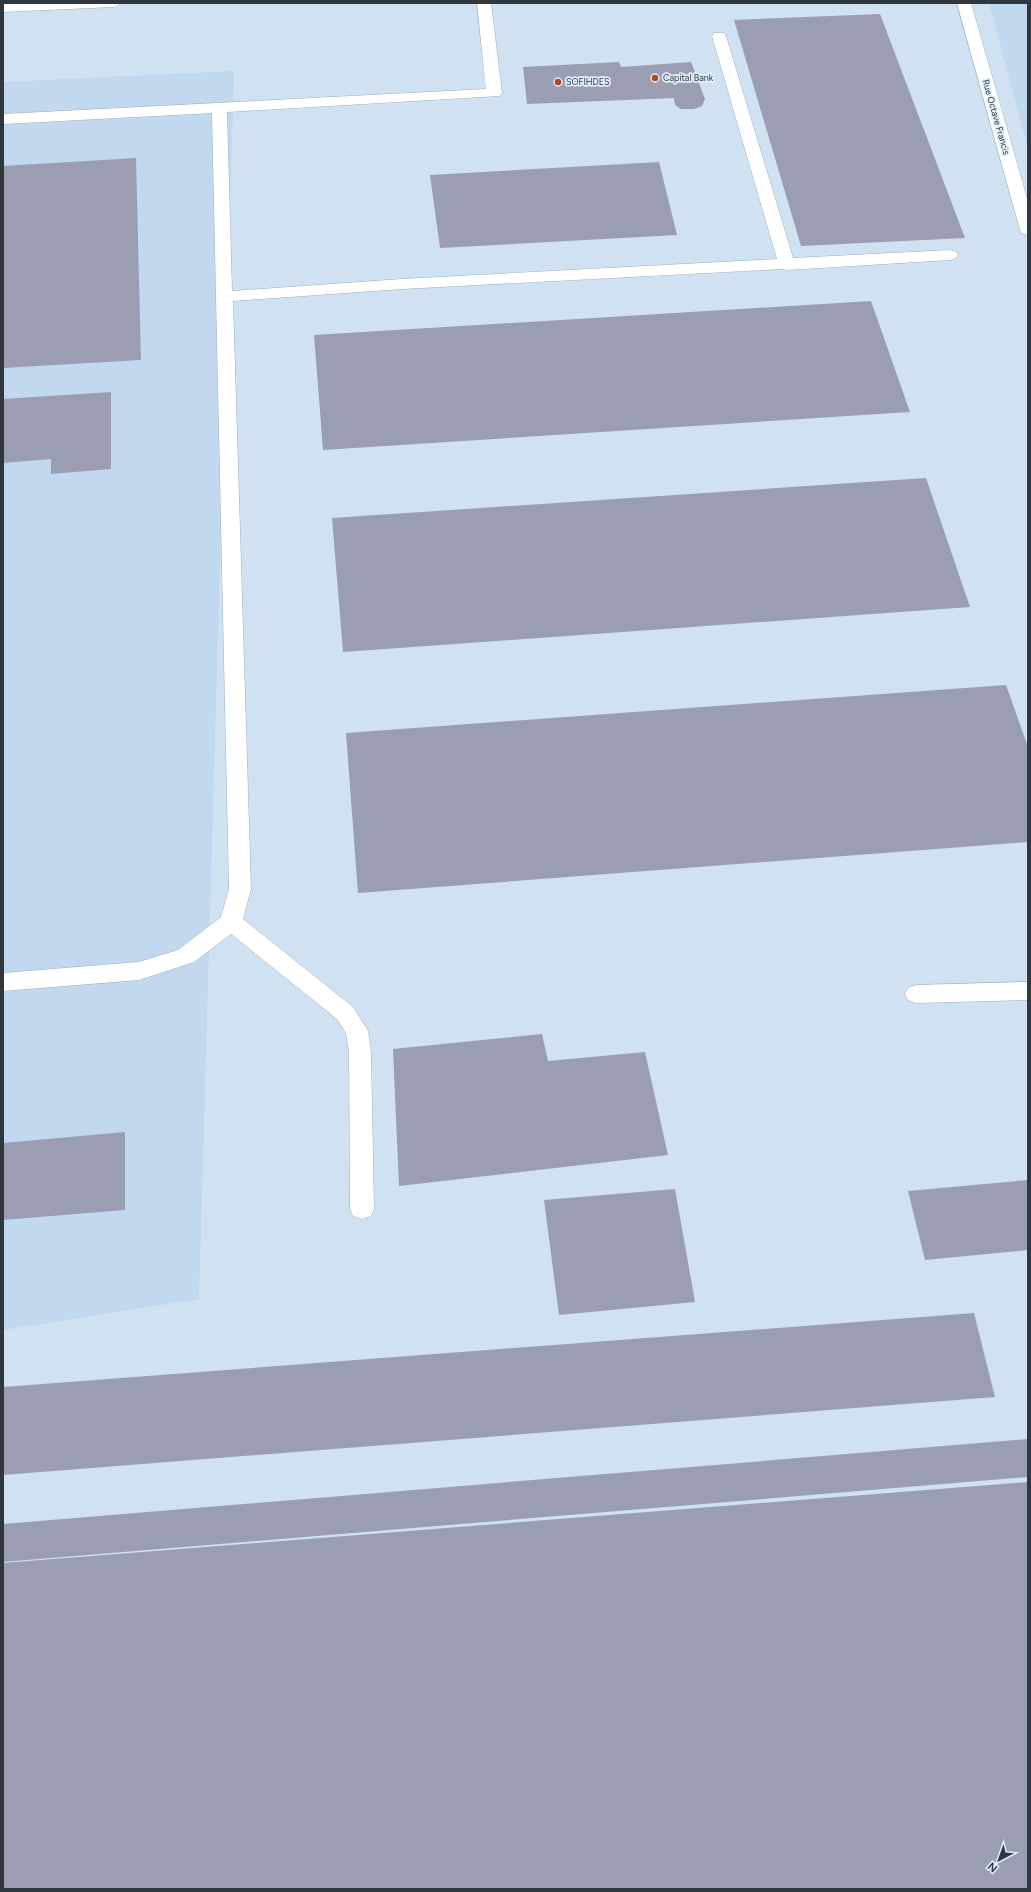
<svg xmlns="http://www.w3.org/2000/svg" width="1031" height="1892" font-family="Figtree,sans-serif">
<rect width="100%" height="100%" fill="#d0e1f2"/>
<path fill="#c1d8ef" d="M989,3H1028V149Z
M234,71L199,1299L3,1330V82Z"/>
<path fill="#9b9eb3" d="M880,14L965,238L801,246L734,20Z
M619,62L621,67L691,62L705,99L702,106L694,109H681L675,105L674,98L527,104L523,67Z
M136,158L141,360L3,368V166Z
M659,162L677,235L440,248L430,175Z
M871,301L910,412L323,450L314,335Z
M111,392V469L51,474V459L3,463V399Z
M926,478L970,607L343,652L332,518Z
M1006,685L1028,747V842L358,893L346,733Z
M542,1034L548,1061L645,1052L668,1155L399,1186L393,1049Z
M125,1132V1210L3,1220V1143Z
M1028,1180V1250L925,1260L908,1191Z
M675,1189L695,1302L559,1315L544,1200Z
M974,1313L995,1397L3,1475V1387Z
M1028,1439V1477L3,1562V1524Z
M1028,1482V1889H3V1563Z"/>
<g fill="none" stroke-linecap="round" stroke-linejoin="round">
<g stroke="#9fb0c1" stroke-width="1">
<path id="service" d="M477,3H491L502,93L499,96L227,112L232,291L402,279L777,259L712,36L714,33H724L726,36L793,258L950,250L956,252L958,255L956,258L950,260L787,270L782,269L402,289L233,301L251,889L243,919L353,1007L368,1031L371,1052L374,1209L371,1216L362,1219L353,1216L350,1209L349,1052L346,1033L337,1019L231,934L194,962L139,980L3,991V973L139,962L178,950L221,917L229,889L212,113L3,124V114L486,89Z
M1028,982V1000L916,1003L908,1000L905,994L908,988L916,985Z"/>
</g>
<g stroke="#9fb0c1" stroke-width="1">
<path id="minor" d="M957,3H971L1028,202V235L1022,233L1020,230Z"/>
</g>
<g stroke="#9fb0c1" stroke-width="1">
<path id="secondary" d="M120,3L118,6L113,7L3,12V4Z"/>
</g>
<use href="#service" fill="#fff" fill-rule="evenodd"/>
<use href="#minor" fill="#fff" fill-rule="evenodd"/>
<use href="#secondary" fill="#fff" fill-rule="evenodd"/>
</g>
<g fill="#af4922" stroke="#e0eefc" stroke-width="1.5">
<circle cx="655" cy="78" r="4"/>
<circle cx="558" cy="82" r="4"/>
</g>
<g text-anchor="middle" stroke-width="3.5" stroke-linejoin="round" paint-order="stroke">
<g font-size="9" fill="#30373e" stroke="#e0eefc" text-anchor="start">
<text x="663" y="81">Capital Bank</text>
<text x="566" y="85">SOFIHDES</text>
</g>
<g font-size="9" fill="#30373e" stroke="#e0eefc">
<text transform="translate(996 117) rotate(74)" y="3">Rue Octave Francis</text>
</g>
</g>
<rect width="1031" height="1892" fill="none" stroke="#30373e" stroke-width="8"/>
<g transform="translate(999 1860) rotate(221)" stroke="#e0eefc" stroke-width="3" paint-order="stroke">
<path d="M0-3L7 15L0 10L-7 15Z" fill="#30373e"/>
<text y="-6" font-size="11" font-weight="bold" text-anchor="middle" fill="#30373e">N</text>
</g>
</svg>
